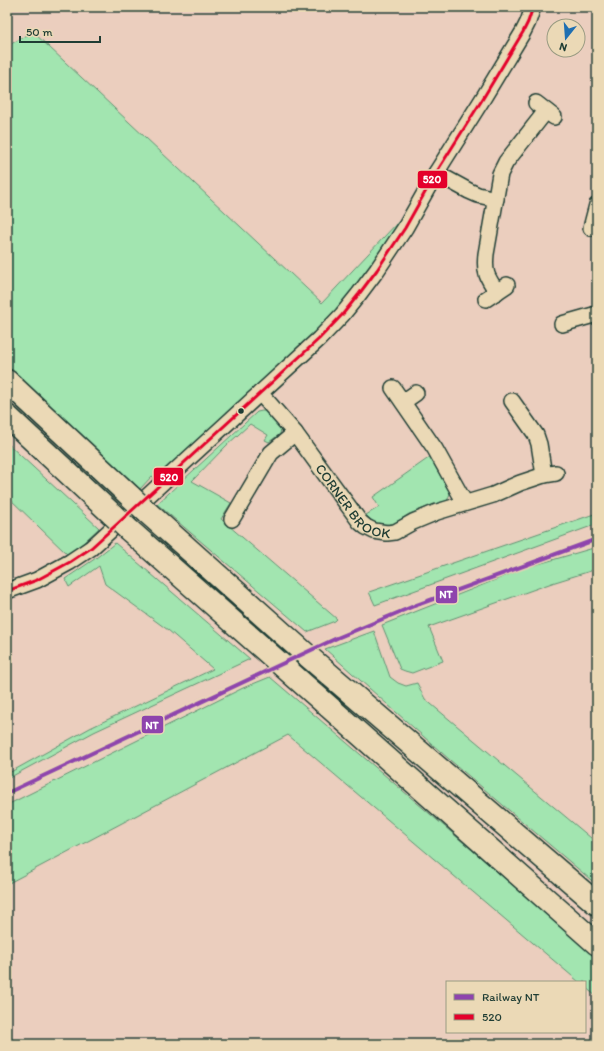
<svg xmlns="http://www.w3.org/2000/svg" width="604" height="1051" font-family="Itim,sans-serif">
<rect width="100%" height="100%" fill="#ebcebe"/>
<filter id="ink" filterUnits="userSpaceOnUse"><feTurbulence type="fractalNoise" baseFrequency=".025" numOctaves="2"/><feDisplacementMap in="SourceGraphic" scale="8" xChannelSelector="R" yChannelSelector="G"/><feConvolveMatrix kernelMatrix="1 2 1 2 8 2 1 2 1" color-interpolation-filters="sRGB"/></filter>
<g filter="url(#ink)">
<path fill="#a2e5b0" stroke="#609172" d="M33,32L322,303L399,221L373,265L333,314L239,404L237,402L227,412L228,414L157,480L152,476L140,489L7,366V46Z
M262,411H266L281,429L280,434L269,442L265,440L268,435L250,424L226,446L192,481L231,503L221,519L337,619L335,621L307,632L157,504L257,412Z
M7,443L99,528L69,556L7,496Z
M430,457L450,493L448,499L446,501L438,503L409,514L392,525L386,526L375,523L371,520L366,515L379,507L373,497Z
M597,513V524L375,605L369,592Z
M115,543L250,659L94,732L7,779V774L90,728L213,669L168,630L105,584L99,566L69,587L65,579L96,558Z
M597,547V569L552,583L429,627L443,661L412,673L405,671L400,669L382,625L528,567Z
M374,631L390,677L398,683L406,686L417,683L425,699L597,843V885L450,760L325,649Z
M270,677L597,957V997L585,987V982H579L288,735L7,884V805L243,688Z"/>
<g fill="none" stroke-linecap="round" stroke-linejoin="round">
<g stroke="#1f3d34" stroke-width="18">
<g id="minor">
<path d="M536,103L554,117"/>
<path d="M436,173L469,191L478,195L496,199"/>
<path d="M591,228L597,205"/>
<path d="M497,292C487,277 484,273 486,254L500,174L506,162L546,111"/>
<path d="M486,299L507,285"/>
<path d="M562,324L597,314"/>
<path d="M393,388L435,449L465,503"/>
<path id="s1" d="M260,393L295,433L360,522L366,527L374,531L387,533L395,532L413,522L437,512L493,495L520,483L544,475L556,473"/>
<path d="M512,401L536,435L539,444L544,475"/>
<path d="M403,402L416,393"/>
<path d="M232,519L271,453L295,433"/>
<path d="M7,591L37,580L70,562L91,548L319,339L342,315L359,294L377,270L405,228L436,173L482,100L523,32L528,22L533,7"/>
</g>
</g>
<g stroke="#1f3d34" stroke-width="25">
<path id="highway" d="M7,381L131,497
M7,416L113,515
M148,513L309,657L597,904
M129,530L597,944"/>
</g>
<use href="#minor" stroke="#ebd9b6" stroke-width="15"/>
<use href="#highway" stroke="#ebd9b6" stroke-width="22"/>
<g stroke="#1f3d34" stroke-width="25" stroke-linecap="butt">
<path id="highway-bridge" d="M131,497L148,513
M113,515L129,530"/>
</g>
<use href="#highway-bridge" stroke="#ebd9b6" stroke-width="22"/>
<g stroke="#ebd9b6" stroke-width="6">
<path id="bus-1" d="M7,591L37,580L70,562L91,548L319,339L342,315L359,294L377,270L405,228L436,173L482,100L523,32L528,22L533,7"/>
</g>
<use href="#bus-1" stroke="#e4002b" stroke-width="3"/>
<g stroke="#ebd9b6" stroke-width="7">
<path id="rail-1" d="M7,793L337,638L414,606L597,539"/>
</g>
<use href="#rail-1" stroke="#8e44ad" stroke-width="4"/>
</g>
</g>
<circle fill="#1f3d34" stroke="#ebd9b6" stroke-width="1.5" cx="241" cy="411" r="3.5"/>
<g text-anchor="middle" stroke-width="4" stroke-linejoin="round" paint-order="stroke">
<g font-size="14" fill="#1f3d34" stroke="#ebd9b6">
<text dy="5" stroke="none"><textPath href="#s1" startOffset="145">CORNER BROOK</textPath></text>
</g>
</g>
<g stroke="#ebd9b6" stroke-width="1.5">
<rect x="417" y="170" width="31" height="19" rx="4" fill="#e4002b"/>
<rect x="153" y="467" width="31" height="19" rx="4" fill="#e4002b"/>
<rect x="435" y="585" width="23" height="19" rx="4" fill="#8e44ad"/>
<rect x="141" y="715" width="23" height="19" rx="4" fill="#8e44ad"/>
</g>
<g font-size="11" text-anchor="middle" font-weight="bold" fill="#fff">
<text x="432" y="183">520</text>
<text x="169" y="481">520</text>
<text x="446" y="598">NT</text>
<text x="152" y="729">NT</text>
</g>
<rect width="604" height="1051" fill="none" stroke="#ebd9b6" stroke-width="24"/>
<rect x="12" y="12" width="580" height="1027" fill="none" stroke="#1f3d34" stroke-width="1.5" filter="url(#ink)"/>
<rect x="446" y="981" width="140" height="52" fill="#ebd9b6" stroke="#999b82"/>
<rect x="454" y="994" width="20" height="6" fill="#8e44ad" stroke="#999b82"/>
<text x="482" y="1001" font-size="12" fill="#1f3d34">Railway NT</text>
<rect x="454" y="1014" width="20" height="6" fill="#e4002b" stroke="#999b82"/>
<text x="482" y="1021" font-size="12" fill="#1f3d34">520</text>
<g transform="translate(566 38) rotate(197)"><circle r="19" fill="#ebd9b6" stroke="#999b82"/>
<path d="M0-3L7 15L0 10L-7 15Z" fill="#1f6fb2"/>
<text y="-6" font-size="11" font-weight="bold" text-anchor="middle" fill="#1f3d34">N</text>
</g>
<path d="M20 36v6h80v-6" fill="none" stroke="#1f3d34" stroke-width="2"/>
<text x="26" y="36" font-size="12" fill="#1f3d34" stroke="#ebd9b6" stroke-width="3" paint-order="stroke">50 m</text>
</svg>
